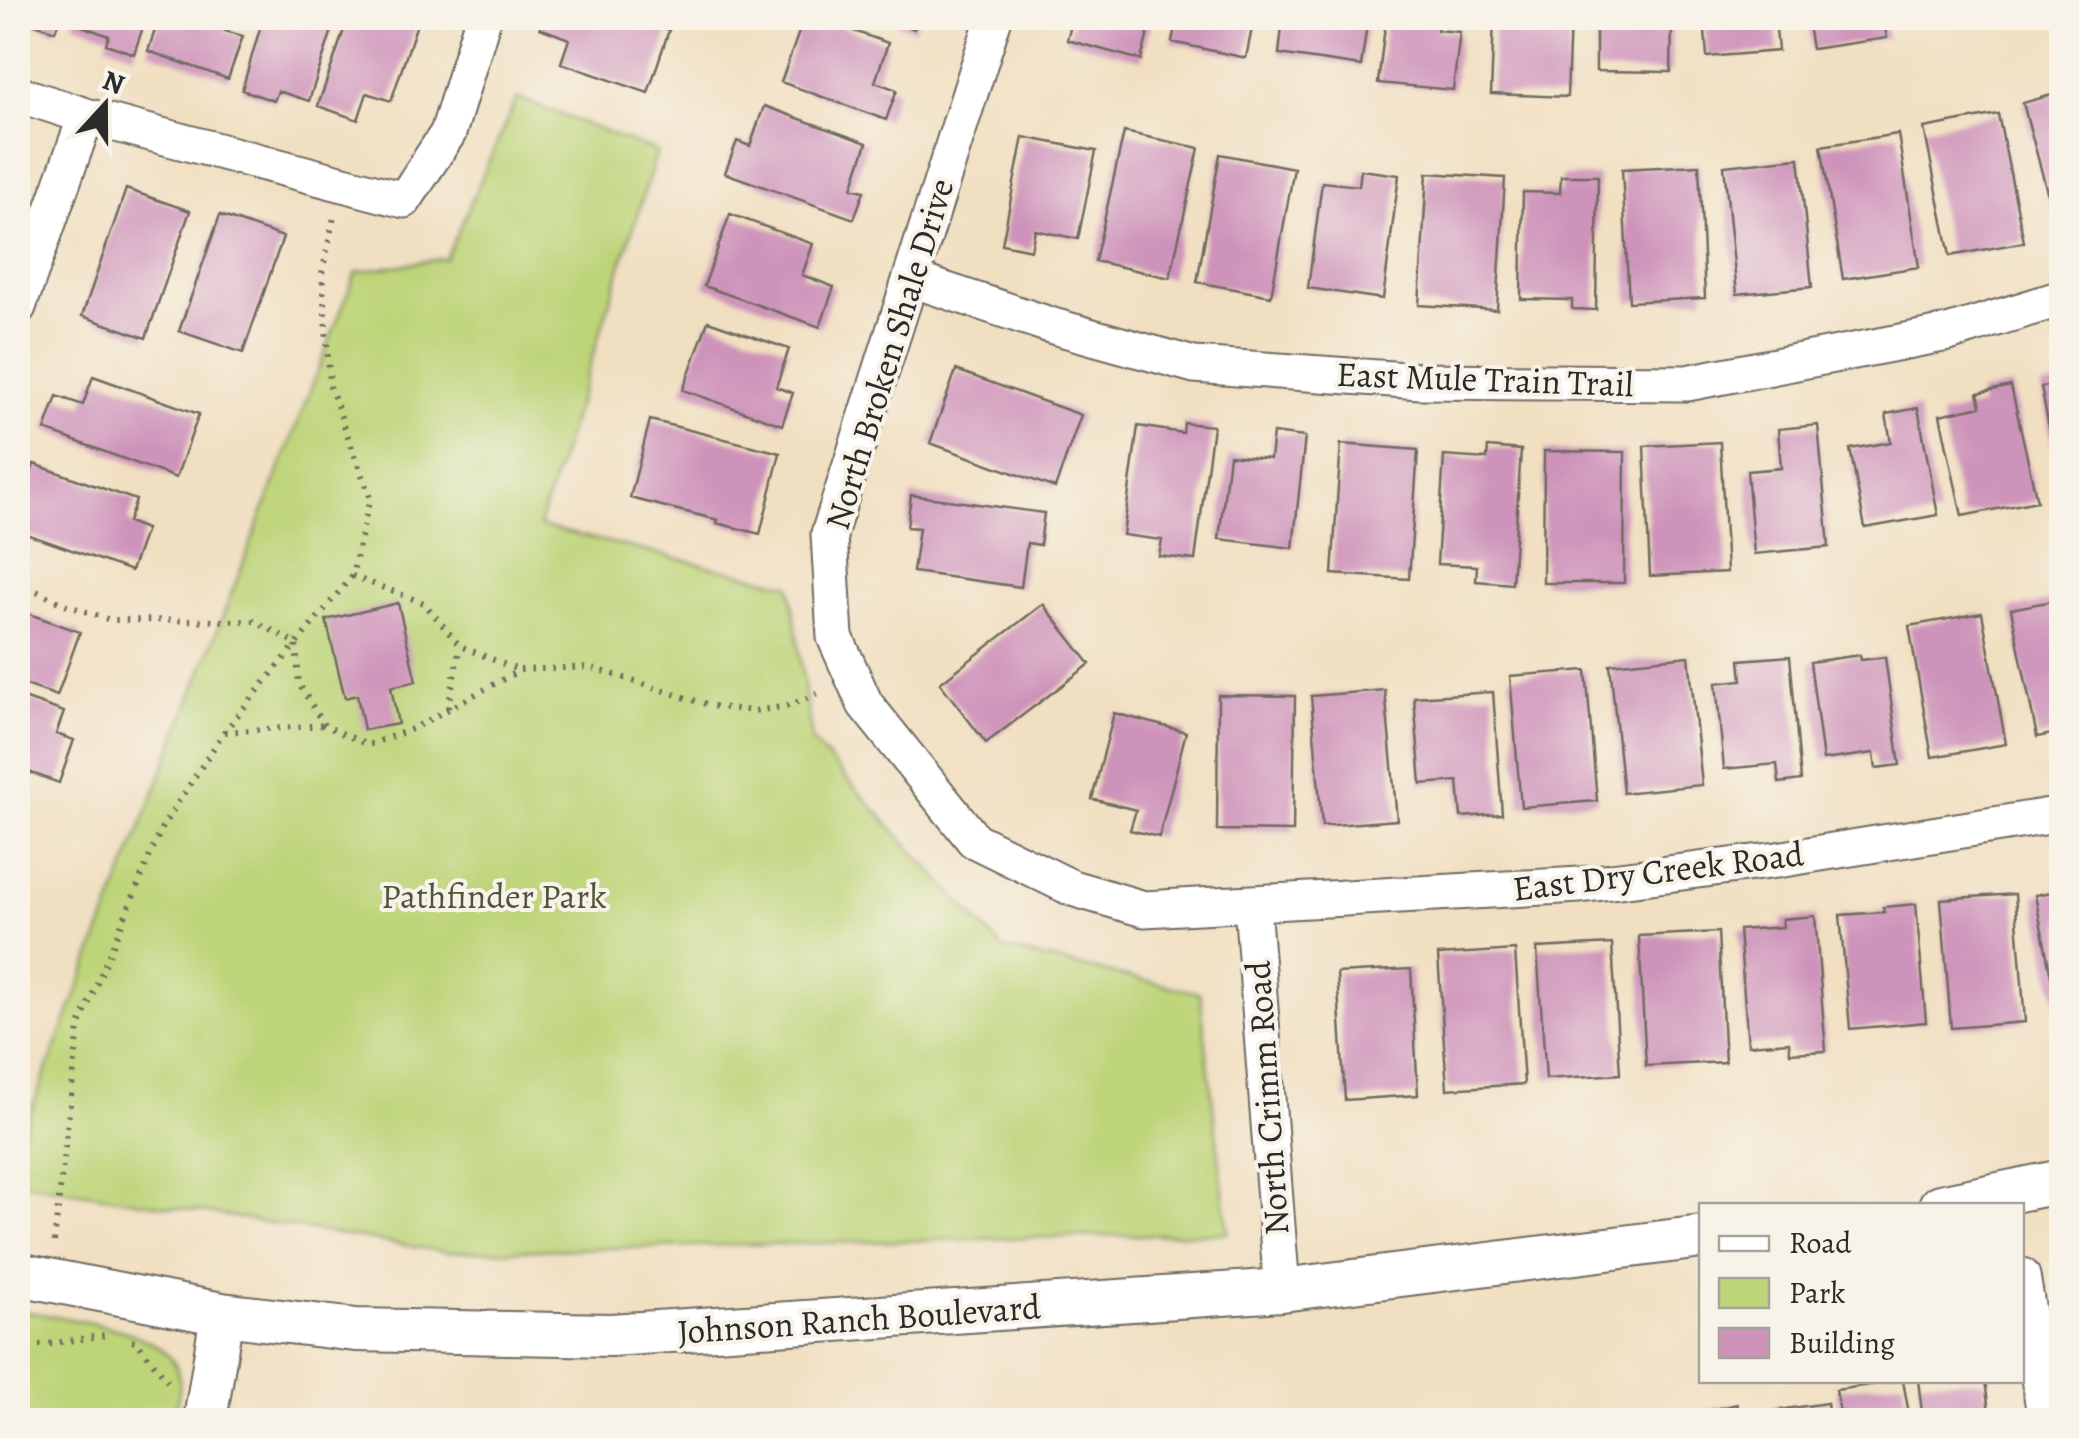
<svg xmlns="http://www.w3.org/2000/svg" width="2079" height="1438" font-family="Alegreya,serif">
<rect width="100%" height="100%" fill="#f7f3e8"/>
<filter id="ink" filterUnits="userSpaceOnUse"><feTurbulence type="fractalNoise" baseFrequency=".01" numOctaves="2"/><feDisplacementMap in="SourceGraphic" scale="20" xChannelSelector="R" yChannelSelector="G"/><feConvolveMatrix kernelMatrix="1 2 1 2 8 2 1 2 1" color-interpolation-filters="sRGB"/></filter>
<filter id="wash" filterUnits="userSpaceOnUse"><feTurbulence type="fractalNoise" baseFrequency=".0048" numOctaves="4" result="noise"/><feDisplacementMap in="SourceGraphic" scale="40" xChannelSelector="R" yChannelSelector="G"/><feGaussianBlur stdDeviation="2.25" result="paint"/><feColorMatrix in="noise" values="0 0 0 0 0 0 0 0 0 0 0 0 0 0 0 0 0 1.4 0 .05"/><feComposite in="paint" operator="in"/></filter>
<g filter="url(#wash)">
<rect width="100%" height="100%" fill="#f1dfc1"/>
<path fill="#bdd478" stroke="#748052" stroke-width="2.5" d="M517,98L657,152L539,526L790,585L812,741L1003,949L1200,993L1228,1233L446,1252L18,1182V1145L356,272L446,258Z
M18,1310C60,1319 166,1325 179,1374C182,1387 176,1406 174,1420H18Z"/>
<g id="blocks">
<path fill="#ce93ba" d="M18,18H60L55,31Z
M75,18H146L134,54L106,44L109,36L73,23Z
M159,18H230L225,31L243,36L228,79L148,51Z
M263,18H312L334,24L309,101L278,91L274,101L242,90Z
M348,18H419L391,101L367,93L358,120L318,106Z
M544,18H634L669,30L648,93L561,63L569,39L540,28Z
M804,18H817L888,43L875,82L897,90L886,120L781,82Z
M883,18H918L914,29Z
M1073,18H1152L1141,60L1067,40Z
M1177,18H1254L1246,58L1172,42Z
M1283,18H1368L1361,66L1279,54Z
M1386,18H1438L1437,30L1460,32L1453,90L1378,83Z
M1494,18H1570L1567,97L1491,94Z
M1596,18H1672L1671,72L1596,71Z
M1704,18H1775L1778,51L1707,57Z
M1807,18H1883L1887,38L1812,49Z
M1910,18H1962V20L1911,25Z
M2062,92V227L2057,228L2023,103Z
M764,106L867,143L852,188L864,191L854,219L725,173L737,141L750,146Z
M1998,114L2024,242L1950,256L1924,128Z
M1124,132L1199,148L1170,278L1095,261Z
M1898,134L1919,267L1843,279L1821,146Z
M1023,137L1096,151L1078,239L1035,230L1031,250L1002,244Z
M1220,154L1294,168L1271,296L1197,282Z
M1799,158L1812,287L1737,294L1724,166Z
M1699,165L1705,298L1629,302L1622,169Z
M1361,170L1399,175L1383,299L1308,288L1322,182L1359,186Z
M1427,173L1505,178L1497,310L1419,305Z
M1561,176H1598L1596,310L1572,309V300L1521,299L1523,192L1560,193Z
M126,189L190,211L146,338L82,316Z
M730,214L813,244L802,275L834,287L820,327L704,286Z
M220,215L283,237L243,353L179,331Z
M708,321L789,349L776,387L793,393L782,425L683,390Z
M956,370L1081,415L1055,488L930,443Z
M93,376L199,414L176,478L45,430L57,396L83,405Z
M2062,383V483H2060L2041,387Z
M2011,386L2037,501L1962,516L1940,415L1981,406L1978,393Z
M1918,408L1938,515L1865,528L1850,449L1891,442L1886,414Z
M650,420L780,453L760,534L717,523L718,520L630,498Z
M1184,423L1213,426L1195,560L1159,556L1162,540L1123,535L1138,426L1183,433Z
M1818,425L1829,547L1754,554L1747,471L1781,468L1778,429Z
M1273,433L1305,437L1293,548L1219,539L1229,455L1270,459Z
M1720,442L1727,572L1650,576L1644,446Z
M1341,444L1418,450L1409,579L1332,574Z
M1488,447L1521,450L1512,584L1476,581L1477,566L1437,564L1444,456L1487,459Z
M1544,451L1625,452L1624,583H1543Z
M34,464L136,500L128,522L146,529L131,571L18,531V511Z
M911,495L1044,513L1040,545L1027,543L1021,587L913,572L919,528L907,527Z
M2062,599V732L2037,737L2011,609Z
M398,603L416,681L391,687L398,724L364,730L357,695L345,698L326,620Z
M1043,604L1090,664L986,743L940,683Z
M18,610L80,632L57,696L18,682Z
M1982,613L2006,744L1932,757L1909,626Z
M1860,655L1861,660L1885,657L1900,765L1876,768L1874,753L1823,760L1810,662Z
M1689,656L1702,785L1623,793L1610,664Z
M1790,656L1801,780L1779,783L1777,764L1724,769L1716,683L1742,680L1740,660Z
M1586,670L1597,801L1521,807L1510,676Z
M1385,690L1397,820L1322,826L1311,696Z
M1493,692L1502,814L1461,817L1458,781L1421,784L1414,697Z
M1218,695L1295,696L1293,831L1217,830Z
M18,696L64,712L56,734L74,740L59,783L18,768Z
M1114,713L1186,732L1159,837L1130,830L1136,810L1092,799Z
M2062,890V1006L2057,1007L2035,895Z
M2015,894L2025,1022L1951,1028L1941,899Z
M1916,904L1926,1022L1850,1029L1840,915L1884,912L1883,907Z
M1815,916L1826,1051L1790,1053L1789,1042L1748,1045L1739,930L1783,927L1782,919Z
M1718,932L1725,1062L1646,1066L1639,936Z
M1612,944L1620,1074L1546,1079L1537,948Z
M1515,950L1524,1084L1447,1089L1438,955Z
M1411,969L1418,1095L1345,1100L1337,973Z
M1903,1380L1910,1420H1841L1836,1390Z
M1918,1380H1985L1990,1420H1923Z
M1827,1403L1829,1420H1761L1759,1413Z
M1737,1404L1741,1420H1670V1419Z"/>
</g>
</g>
<g filter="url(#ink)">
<use href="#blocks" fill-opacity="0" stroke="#706a60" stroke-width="2.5"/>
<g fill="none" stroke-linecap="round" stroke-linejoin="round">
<g stroke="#706a60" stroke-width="39">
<path id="minor" d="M994,18L829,534L835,637L865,704L974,840L1072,888L1144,909L1580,885L1777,860L2062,814
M18,94L86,116L404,200L448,133L483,18
M911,279L1053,326L1194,365L1420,381L1687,383L1948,333L2062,298
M18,307L86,116
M1252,905L1282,1290
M2022,1276L2046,1420"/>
</g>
<g stroke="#706a60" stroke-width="46">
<path id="tertiary" d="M1940,1206L2062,1181
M18,1274L222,1314L356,1330L611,1335L1282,1290L1702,1237
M205,1420L222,1314"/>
</g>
<path stroke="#706a60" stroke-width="6" stroke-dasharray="2.5 8" stroke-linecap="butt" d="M352,576L424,603L460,646L518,670
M18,582L61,603L110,620L254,621L296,643L299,684L324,725L368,745L412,729L520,670L590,667L712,706L754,711L788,706L821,692
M448,708L460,646
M225,732L324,725
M54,1242L79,1027L162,827L224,732L352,576L370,498L330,386L322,273L334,217
M132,1341L137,1342L169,1383
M18,1345H43L105,1335"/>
<use href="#minor" stroke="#fff" stroke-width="35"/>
<use href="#tertiary" stroke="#fff" stroke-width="42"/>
</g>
</g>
<g text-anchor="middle" stroke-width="8" stroke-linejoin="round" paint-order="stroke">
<g font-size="35" fill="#2b2b2b" stroke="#f7f3e8">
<text transform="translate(889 354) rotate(-73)" y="12">North Broken Shale Drive</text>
<text transform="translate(1485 379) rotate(2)" y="12">East Mule Train Trail</text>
<text transform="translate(1658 871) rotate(-7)" y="12">East Dry Creek Road</text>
<text transform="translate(1267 1098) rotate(-94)" y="12">North Crimm Road</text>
<text transform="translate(859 1319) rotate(-4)" y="12">Johnson Ranch Boulevard</text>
</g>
<g font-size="35" fill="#50553e" stroke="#f7f3e8">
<text x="494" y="908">Pathfinder Park</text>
</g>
</g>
<rect width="2079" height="1438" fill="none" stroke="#f7f3e8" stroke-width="60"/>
<rect x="1699" y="1203" width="325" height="180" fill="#f7f3e8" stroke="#a5a39c" stroke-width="2.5"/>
<rect x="1719" y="1236" width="50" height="15" fill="#ffffff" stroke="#a5a39c" stroke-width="2.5"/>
<text x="1789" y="1253" font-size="30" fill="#2b2b2b">Road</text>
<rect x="1719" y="1278" width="50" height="30" fill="#bdd478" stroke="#a5a39c" stroke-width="2.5"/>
<text x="1789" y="1303" font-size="30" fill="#2b2b2b">Park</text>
<rect x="1719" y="1328" width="50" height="30" fill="#ce93ba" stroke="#a5a39c" stroke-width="2.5"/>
<text x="1789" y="1353" font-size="30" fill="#2b2b2b">Building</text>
<g transform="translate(105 105) rotate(21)" stroke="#f7f3e8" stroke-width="8" paint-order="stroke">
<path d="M0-8L18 38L0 25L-18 38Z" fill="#2b2b2b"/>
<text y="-15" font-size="28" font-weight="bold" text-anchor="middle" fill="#2b2b2b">N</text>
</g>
</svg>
